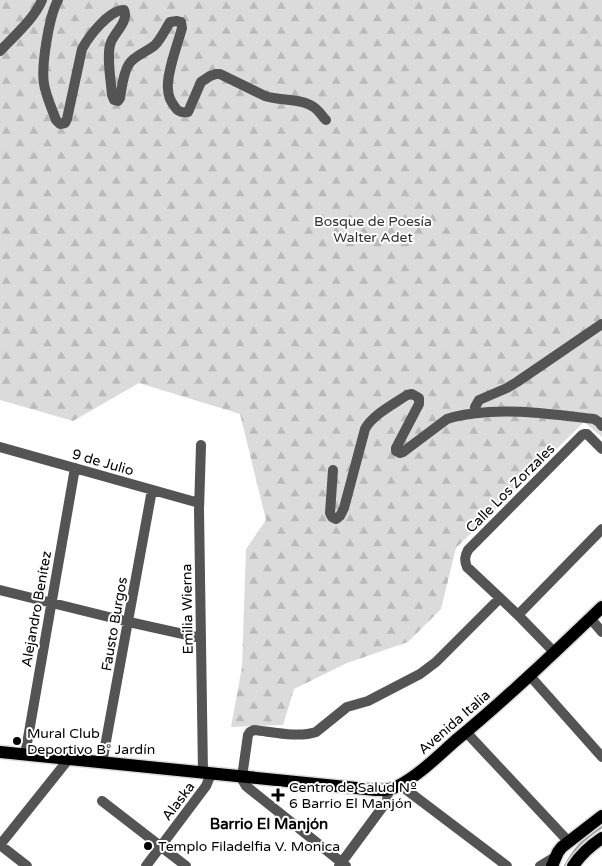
<svg xmlns="http://www.w3.org/2000/svg" width="602" height="866" font-family="'Varela Round',sans-serif">
<defs>
<pattern id="forest-firs" width="22" height="20" patternUnits="userSpaceOnUse" patternTransform="scale(1.25)"><rect width="22" height="20" fill="#dbdbdb"/><path d="M5 1l3.5 6h-7zM16 11l3.5 6h-7z" fill="#bababa"/></pattern>
</defs>
<rect width="100%" height="100%" fill="#fff"/>
<path fill="url(#forest-firs)" d="M0,0H602V437L584,422L456,548L441,609L408,642L347,663L294,689L283,725L231,727L242,667L246,549L266,520L240,414L139,383L73,421L0,400Z"/>
<g fill="none" stroke-linecap="round" stroke-linejoin="round">
<path stroke="#a2a2a2" stroke-width="2.5" d="M565,866C575,848 584,838 602,827"/>
<g stroke="#dbdbdb" stroke-width="15">
<path id="major" d="M0,752L376,790C384,790 391,790 398,786C419,775 437,757 455,741C506,699 554,653 602,607
M552,866L558,852L562,847L602,816
M573,866C581,854 590,846 602,838"/>
</g>
<path stroke="#545454" stroke-width="10" d="M58,0C49,16 41,66 44,84C46,96 52,109 56,120L60,124L65,123L67,119L82,49C89,36 109,10 124,10C129,21 115,32 111,42C106,54 111,81 112,95L114,100L118,101L120,98C122,87 123,73 129,64C135,55 147,52 155,45C161,39 165,30 170,22L177,21L181,22L182,28C178,43 166,75 168,89C168,95 171,102 175,107C178,112 182,113 188,112L201,82L210,76L216,74H220L265,96C279,101 300,98 312,106C318,109 322,116 326,120
M0,51C14,36 34,19 42,0
M477,413L475,407L479,400L507,388L517,382L602,324
M201,445L199,510L203,773
M0,447L199,503
M333,470L330,513L332,517L336,519L340,516L344,508L365,429C372,415 394,404 407,395L412,394L419,398V404L396,448V451L400,453L403,452L447,419C461,414 475,413 489,412C525,410 559,415 594,419L599,422L602,426
M0,590L129,622L201,638
M518,615L602,529
M590,618L602,632
M555,653L518,615L467,567C464,560 465,556 468,550L582,435L584,434H587L602,449
M530,676L602,757
M466,732L568,841
M25,755L75,468
M102,763L152,490
M400,785L507,866
M102,801L186,866
M0,845L68,760
M0,845L27,866
M146,866L206,786L211,774
M339,866L387,801L388,790
M346,866L246,786L243,781L242,777L248,735L250,732L254,730C273,732 298,738 316,732L347,707L368,701L420,674L436,662L500,598
M540,866L555,857"/>
<use href="#major" stroke="#000" stroke-width="12"/>
</g>
<g fill="#000" stroke="#fff" stroke-width="2">
<circle cx="17" cy="741" r="5"/>
<path d="M275.5 787.5h5v5h5v5h-5v5h-5v-5h-5v-5h5z"/>
<circle cx="148" cy="846" r="5"/>
</g>
<g text-anchor="middle" stroke-width="4" stroke-linejoin="round" paint-order="stroke">
<g font-size="14" fill="#323232" stroke="#fff">
<text x="373" y="226">Bosque de Poesía<tspan x="373" dy="16">Walter Adet</tspan></text>
</g>
<g font-size="14" fill="#000" stroke="#fff">
<text transform="translate(103 462) rotate(16)" y="5">9 de Julio</text>
<text transform="translate(510 488) rotate(-45)" y="5">Calle Los Zorzales</text>
<text transform="translate(36 609) rotate(-80)" y="5">Alejandro Benítez</text>
<text transform="translate(187 609) rotate(-91)" y="5">Emilia Wierna</text>
<text transform="translate(114 624) rotate(-80)" y="5">Fausto Burgos</text>
<text transform="translate(454 722) rotate(-41)" y="5">Avenida Italia</text>
<text transform="translate(178 801) rotate(-53)" y="5">Alaska</text>
</g>
<g font-size="14" fill="#000" stroke="#fff" text-anchor="start">
<text x="27" y="738">Mural Club<tspan x="27" dy="16">Deportivo B° Jardín</tspan></text>
<text x="289" y="792">Centro de Salud Nº<tspan x="289" dy="16">6 Barrio El Manjón</tspan></text>
<text x="158" y="851">Templo Filadelfia V. Monica</text>
</g>
<g font-size="15" font-weight="bold" fill="#000" stroke="#fff">
<text x="269" y="829">Barrio El Manjón</text>
</g>
</g>
</svg>
